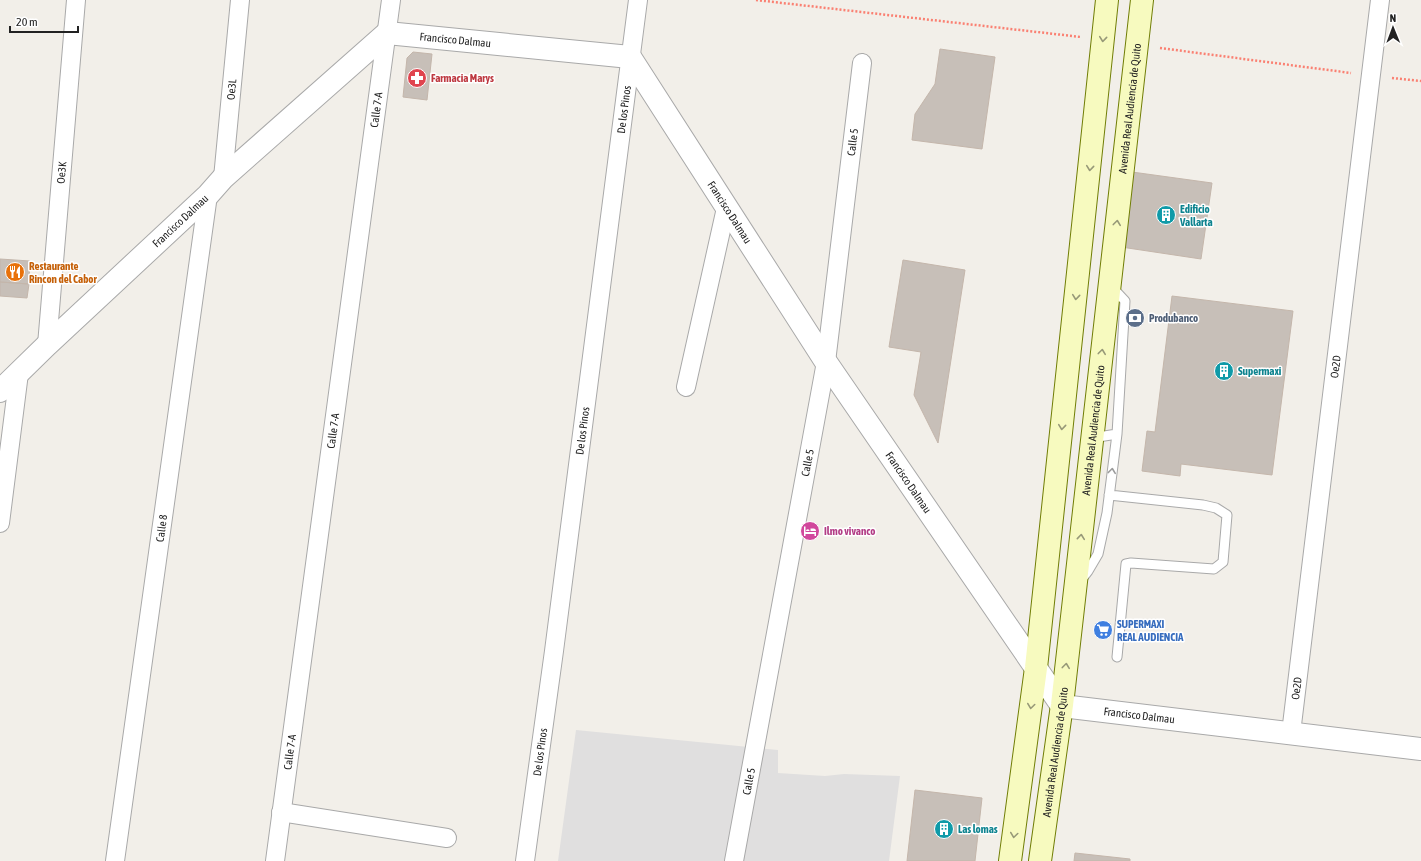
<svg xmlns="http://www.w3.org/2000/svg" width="1421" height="861" font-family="'Asap Condensed',sans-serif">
<rect width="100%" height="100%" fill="#f2efe9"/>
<path fill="#e0dfdf" d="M576,730L778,750V773L825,776L844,774L900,776L889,861H558Z"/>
<path fill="#c7bfb8" stroke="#c4b6ab" d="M940,49L995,57L982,149L912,140L915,114L935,84Z
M413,52L432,54L427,100L403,97L407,58Z
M1132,172L1212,183L1201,259L1121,247Z
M0,259L30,261L29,284L0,282Z
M903,260L965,270L938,443L914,395L921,352L889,347Z
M0,282L29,284L27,298L0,296Z
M1172,296L1293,311L1272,475L1181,464L1180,476L1142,471L1147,431L1155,432Z
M915,790L982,798L975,861H907Z
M1075,853L1130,859V861H1074Z"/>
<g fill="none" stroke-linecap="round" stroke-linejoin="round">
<g stroke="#a9a9a9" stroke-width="11">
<path id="service" d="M1092,438L1117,434
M1109,495L1203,505L1216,508L1227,515L1223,562L1214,569L1131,563L1126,564L1117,657
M1081,580L1088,571L1098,554L1107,513L1117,434L1125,301L1111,286"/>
</g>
<g stroke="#a9a9a9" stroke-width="20">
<g id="minor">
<path id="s1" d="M223,178L240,0"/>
<path id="s2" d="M47,345L76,0"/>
<path d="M686,387L726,208"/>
<path d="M0,523L19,373"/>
<path id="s3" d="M1291,733L1380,0"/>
<path d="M281,812L447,838"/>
<path id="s4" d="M115,861L208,195"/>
<path id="s5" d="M275,861L391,0"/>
<path id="s6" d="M525,861L554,651L638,0"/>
<path id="s7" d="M734,861L826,362L862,63"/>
</g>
</g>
<g stroke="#a9a9a9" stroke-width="24">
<g id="tertiary">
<path id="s8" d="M0,391L47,345L208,195L223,178L387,33L630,57L826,362L1062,706L1421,749"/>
</g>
</g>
<g stroke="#707d05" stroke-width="24">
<g id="secondary">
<path d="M1010,861L1036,668L1107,0"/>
<path id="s9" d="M1040,861L1062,705L1142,0"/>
</g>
</g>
<path stroke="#fa8072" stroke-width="2.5" stroke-dasharray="2 2" stroke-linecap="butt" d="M756,0L1081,37
M1160,48L1351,73
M1392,78L1421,81"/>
<use href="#service" stroke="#fff" stroke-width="9"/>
<use href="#minor" stroke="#fff" stroke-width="18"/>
<use href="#tertiary" stroke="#fff" stroke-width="22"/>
<use href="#secondary" stroke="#f7fabf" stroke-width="22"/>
</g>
<defs><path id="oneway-chevron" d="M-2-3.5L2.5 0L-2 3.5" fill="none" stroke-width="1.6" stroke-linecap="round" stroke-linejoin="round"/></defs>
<g stroke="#979978">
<use href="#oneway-chevron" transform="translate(1103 39) rotate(96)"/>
<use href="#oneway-chevron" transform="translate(1090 168) rotate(96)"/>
<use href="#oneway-chevron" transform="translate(1117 223) rotate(-83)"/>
<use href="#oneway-chevron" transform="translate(1076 297) rotate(96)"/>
<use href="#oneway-chevron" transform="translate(1102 352) rotate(-83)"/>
<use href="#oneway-chevron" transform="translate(1062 427) rotate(96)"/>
<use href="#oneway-chevron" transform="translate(1081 537) rotate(-84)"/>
<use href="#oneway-chevron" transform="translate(1066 666) rotate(-83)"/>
<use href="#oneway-chevron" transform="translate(1031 706) rotate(98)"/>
<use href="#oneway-chevron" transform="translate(1014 835) rotate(98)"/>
</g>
<use stroke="#9c9c9c" href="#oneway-chevron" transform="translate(1112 471) rotate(-83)"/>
<defs>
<g id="pharmacy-disc" transform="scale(1)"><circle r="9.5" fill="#e0444e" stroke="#fff"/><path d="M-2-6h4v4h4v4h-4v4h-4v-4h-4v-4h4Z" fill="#fff"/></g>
<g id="building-disc" transform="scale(1)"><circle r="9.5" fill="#0f9aa8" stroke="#fff"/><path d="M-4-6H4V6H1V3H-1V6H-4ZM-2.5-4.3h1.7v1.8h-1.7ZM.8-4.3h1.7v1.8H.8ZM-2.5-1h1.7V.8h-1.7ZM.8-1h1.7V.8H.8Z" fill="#fff"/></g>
<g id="restaurant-disc" transform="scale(1)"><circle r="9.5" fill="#e8710a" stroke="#fff"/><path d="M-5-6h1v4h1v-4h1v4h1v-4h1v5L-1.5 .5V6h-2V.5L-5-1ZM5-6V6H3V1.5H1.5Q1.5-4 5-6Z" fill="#fff"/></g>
<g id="bank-disc" transform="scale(1)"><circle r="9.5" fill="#5c6f8a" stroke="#fff"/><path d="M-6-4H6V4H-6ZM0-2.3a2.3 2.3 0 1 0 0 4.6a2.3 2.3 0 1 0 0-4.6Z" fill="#fff"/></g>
<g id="hotel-disc" transform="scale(1)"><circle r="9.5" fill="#d1479c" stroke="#fff"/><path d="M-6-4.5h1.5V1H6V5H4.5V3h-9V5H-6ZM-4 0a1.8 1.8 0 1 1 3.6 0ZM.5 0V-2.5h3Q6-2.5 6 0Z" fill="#fff"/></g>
<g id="supermarket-disc" transform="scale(1)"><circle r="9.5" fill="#3f7fe0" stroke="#fff"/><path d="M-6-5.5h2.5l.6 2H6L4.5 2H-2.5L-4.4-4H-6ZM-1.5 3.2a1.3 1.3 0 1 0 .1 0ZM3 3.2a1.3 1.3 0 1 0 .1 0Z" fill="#fff"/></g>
</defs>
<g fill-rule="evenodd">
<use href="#pharmacy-disc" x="417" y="78"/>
<use href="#building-disc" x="1166" y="215"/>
<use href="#restaurant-disc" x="15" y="272"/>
<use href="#bank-disc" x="1135" y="318"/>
<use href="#building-disc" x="1224" y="371"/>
<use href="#hotel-disc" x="810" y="531"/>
<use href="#supermarket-disc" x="1103" y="630"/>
<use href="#building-disc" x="944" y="829"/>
</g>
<g text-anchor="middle" stroke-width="3" stroke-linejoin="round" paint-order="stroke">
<g font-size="11" fill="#222" stroke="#fff">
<text dy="4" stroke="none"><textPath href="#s8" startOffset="596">Francisco Dalmau</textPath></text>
<text dy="4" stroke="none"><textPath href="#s1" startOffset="89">Oe3L</textPath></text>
<text dy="4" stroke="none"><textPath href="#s5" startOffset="758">Calle 7-A</textPath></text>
<text dy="4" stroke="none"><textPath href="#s6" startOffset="758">De los Pinos</textPath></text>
<text dy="4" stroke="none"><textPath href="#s9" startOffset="758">Avenida Real Audiencia de Quito</textPath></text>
<text dy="4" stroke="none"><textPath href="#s7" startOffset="729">Calle 5</textPath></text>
<text dy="4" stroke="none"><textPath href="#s2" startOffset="173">Oe3K</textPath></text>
<text dy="4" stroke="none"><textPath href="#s8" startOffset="956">Francisco Dalmau</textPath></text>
<text dy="4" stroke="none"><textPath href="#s8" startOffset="248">Francisco Dalmau</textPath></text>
<text dy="4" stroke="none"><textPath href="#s3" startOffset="369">Oe2D</textPath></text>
<text dy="4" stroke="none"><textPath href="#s5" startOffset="434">Calle 7-A</textPath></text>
<text dy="4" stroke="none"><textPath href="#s6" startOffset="434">De los Pinos</textPath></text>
<text dy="4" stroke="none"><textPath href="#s9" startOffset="434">Avenida Real Audiencia de Quito</textPath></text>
<text dy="4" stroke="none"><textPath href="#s7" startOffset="405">Calle 5</textPath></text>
<text dy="4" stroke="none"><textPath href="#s8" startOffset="1280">Francisco Dalmau</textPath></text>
<text dy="4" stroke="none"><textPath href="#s4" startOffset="336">Calle 8</textPath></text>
<text dy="4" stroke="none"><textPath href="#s3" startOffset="45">Oe2D</textPath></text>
<text dy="4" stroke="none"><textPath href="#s8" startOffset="1629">Francisco Dalmau</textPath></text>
<text dy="4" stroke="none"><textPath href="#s5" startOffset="110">Calle 7-A</textPath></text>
<text dy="4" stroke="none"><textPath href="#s6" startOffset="110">De los Pinos</textPath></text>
<text dy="4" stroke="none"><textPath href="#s9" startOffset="110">Avenida Real Audiencia de Quito</textPath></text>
<text dy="4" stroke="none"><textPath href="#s7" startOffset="81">Calle 5</textPath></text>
</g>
<g font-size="11" font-weight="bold" fill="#be3a42" stroke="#fff" text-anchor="start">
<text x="431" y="82">Farmacia Marys</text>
</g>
<g font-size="11" font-weight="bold" fill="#0d838f" stroke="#fff" text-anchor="start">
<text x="1180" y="213">Edificio<tspan x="1180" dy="13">Vallarta</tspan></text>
<text x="1238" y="375">Supermaxi</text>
<text x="958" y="833">Las lomas</text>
</g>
<g font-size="11" font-weight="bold" fill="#c56008" stroke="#fff" text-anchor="start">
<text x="29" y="270">Restaurante<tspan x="29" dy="13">Rincon del Cabor</tspan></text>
</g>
<g font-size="11" font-weight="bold" fill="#4e5e75" stroke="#fff" text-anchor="start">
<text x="1149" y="322">Produbanco</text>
</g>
<g font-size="11" font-weight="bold" fill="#b23c85" stroke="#fff" text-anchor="start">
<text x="824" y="535">Ilmo vivanco</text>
</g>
<g font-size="11" font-weight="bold" fill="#366cbe" stroke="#fff" text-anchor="start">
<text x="1117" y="628">SUPERMAXI<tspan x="1117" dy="13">REAL AUDIENCIA</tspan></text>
</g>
</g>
<g transform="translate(1393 28) rotate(359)" stroke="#ffffff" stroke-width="3" paint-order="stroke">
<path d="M0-3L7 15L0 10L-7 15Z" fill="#222222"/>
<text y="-6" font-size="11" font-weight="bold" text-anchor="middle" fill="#222222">N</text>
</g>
<path d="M10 26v6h68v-6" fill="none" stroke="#222222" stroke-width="2"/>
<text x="16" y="26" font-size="12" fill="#222222" stroke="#ffffff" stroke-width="3" paint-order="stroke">20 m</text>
</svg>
